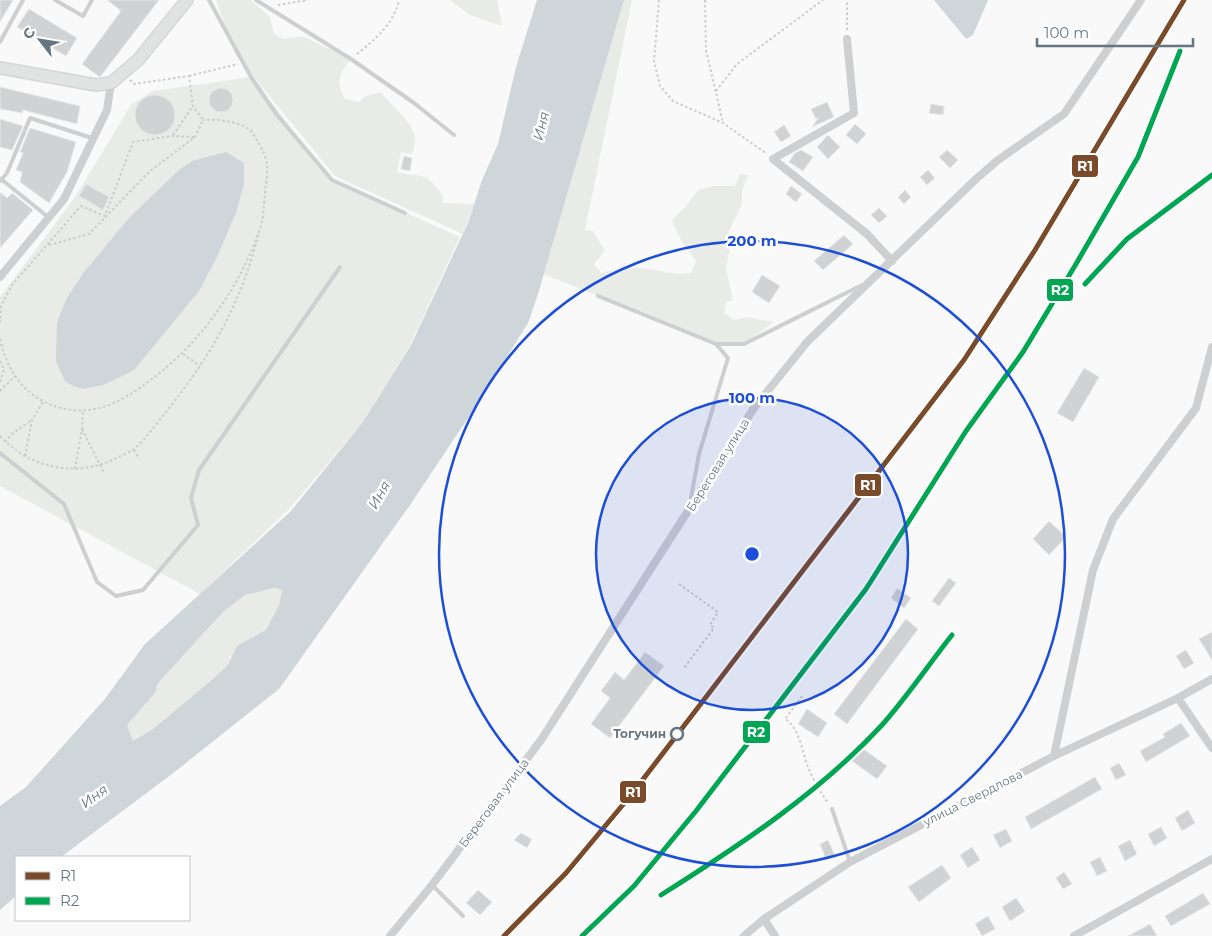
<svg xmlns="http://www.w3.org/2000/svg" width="1212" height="936" font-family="Montserrat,sans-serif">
<rect width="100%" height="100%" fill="#f9f9f9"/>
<path fill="#e8ebe6" d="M216,0H251L270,17L274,34L284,39L302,36L351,59C339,75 335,80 345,99L359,102L366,96L381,92C391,106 412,119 415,138C416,142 413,149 412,154L401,152L397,172C422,178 425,170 443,196L442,203L474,204L463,234L335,176L235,54Z
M450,0H497L502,26L470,15Z
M624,0H632L585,230L593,231L605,251L594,264L601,273C614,270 627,267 641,268C660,269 671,276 691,273L696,261L681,240L672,220L686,206L698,190L713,186H735L740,174L748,175L742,191V204L727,235L730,247L726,269L733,300L726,302L724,313L734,320L746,317L774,322L744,344H716L544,274Z
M251,77L332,180L460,237L410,345L363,422L290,508L200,594L0,486V297L75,197L131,105L153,91Z
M275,588L282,589L279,605L266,630L237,646L228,665L213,679L153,729L133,741L127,725L155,693L158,683L223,612L245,595Z"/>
<path fill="#ced6d9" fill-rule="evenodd" d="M537,0H624L538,294L528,323L482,397L410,505L279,689L172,774L61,857H16V896L0,910V806L26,787L104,700L145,644L291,511L363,422L411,345L468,223L482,180L498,144L516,67ZM275,588L282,590L279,605L266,630L237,646L228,665L213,679L153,729L133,741L127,725L155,693L158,683L223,612L245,595Z
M934,0H988L973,35L966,39Z
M226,152L244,163V184L236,213L215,261L199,291L134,370L103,385L84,389L73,386L65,381L56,361L57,322L67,298L84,272L130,217L180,169L192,161Z"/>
<path fill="#d0d2d3" stroke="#e8e8e8" d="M0,0H13L0,22Z
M107,0H159L100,77L82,64L121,11Z
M29,9L77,38L66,56L17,27Z
M0,87L80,106L77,124L23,110L22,113L0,109Z
M209 100a12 12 0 1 1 24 0a12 12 0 1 1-24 0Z
M135 115a20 20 0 1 1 40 0a20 20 0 1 1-40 0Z
M827,102L834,117L812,127L819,117L816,119L811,109Z
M931,104L944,106L943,115L929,113Z
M0,119L23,126L12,150L0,147Z
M855,124L866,134L857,144L846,135Z
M784,125L791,136L781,142L774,132Z
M30,128L76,142L67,172L49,203L20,182L22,172L16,170L23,153L20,152Z
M828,135L840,147L828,159L817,147Z
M801,150L813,157L803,171L789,162L795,153Z
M947,150L958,160L950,168L939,157Z
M404,156L412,158L410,171L401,169Z
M928,170L935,178L927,185L920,177Z
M86,184L109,197L103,210L79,196Z
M791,186L802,194L796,202L786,194Z
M905,190L911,197L904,204L898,197Z
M0,192L7,198L12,193L33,210L0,248Z
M879,208L887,216L879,223L871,215Z
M844,235L853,244L823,270L814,261Z
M762,275L780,286L769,303L752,292Z
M1084,368L1099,377L1073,422L1057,413Z
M1049,521L1066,537L1049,555L1033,539Z
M949,578L956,583L939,606L932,601Z
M897,588L911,598L904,608L891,598Z
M906,619L918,629L847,724L834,714Z
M1212,632V660L1199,639Z
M1186,650L1194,663L1184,669L1176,656Z
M645,652L664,666L610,738L591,724L610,698L601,691L615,672L624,680Z
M807,709L827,723L818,737L798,724Z
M1181,723L1190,736L1146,762L1140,751L1165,737L1163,734Z
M862,748L887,766L877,779L852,761Z
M1119,763L1126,775L1116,780L1110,768Z
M1095,777L1102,789L1031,829L1025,817Z
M1188,810L1195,823L1182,831L1175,818Z
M1161,827L1167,838L1154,846L1148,834Z
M1006,829L1012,841L1000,848L993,835Z
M521,833L532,839L527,848L514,840Z
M828,840L835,856L826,859L820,844Z
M1130,840L1137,854L1125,861L1118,846Z
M972,847L980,860L968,868L960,855Z
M1100,857L1107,871L1097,876L1090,862Z
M942,865L951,878L919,902L908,887Z
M1064,872L1072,884L1063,889L1056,878Z
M478,890L492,902L480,915L466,903Z
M1203,893L1210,904L1171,926L1165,916Z
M1016,898L1025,911L1010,921L1002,907Z
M988,916L995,929L982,936L975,924Z
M1150,924L1157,936H1128Z"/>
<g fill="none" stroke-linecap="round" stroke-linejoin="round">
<g stroke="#d5d6d7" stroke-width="14">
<path id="secondary" d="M0,68L96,85L111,83L138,60L187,0"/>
</g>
<path stroke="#cbcccd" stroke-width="2" stroke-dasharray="2.5 2.5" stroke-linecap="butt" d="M659,0L654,61L660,86L673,101L723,123L767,154
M705,0L706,50L723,123
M278,5L308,0
M847,30V0
M357,54C376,39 394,23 399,0
M189,76L238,64
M130,80L134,84L189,76L193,106L203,120
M716,91L737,64L823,0
M173,135L193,106
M106,213L133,142L172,136L194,137
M49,245L89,234L149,172L195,137L203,120
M0,308L12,285L81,206L105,216
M0,323L1,307
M0,339C7,370 23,395 54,406C90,418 119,404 148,382C200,344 240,288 261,226C264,216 264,203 265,192C268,169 270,160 256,139C254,136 252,131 250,130C238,121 217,119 203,120
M183,354L200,366
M0,361L4,370L0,382
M0,391L15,376
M82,429L104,473
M0,436C31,469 76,478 117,458C122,455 129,453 134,449C146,439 156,424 166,412C211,356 242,302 259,232
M5,442L13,433L32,420
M134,450L138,457
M25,456L32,420L43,402
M75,469L82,429L83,411
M679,584L718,612L710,625L714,628L684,668
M802,696L785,719C801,729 802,755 810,772C815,783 821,793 828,803"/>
<path stroke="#cecfd0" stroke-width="4" d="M55,0L83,16L92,0
M209,0L251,77L277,115L332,180L405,213
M256,0L351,59L414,103L454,135
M0,42L23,0
M1,179L48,217
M0,181L7,173L30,118L92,138
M598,296L716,344L728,358L699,454L690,503
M716,344H744L862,285
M0,453L64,504L97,582L116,596L143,590L198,525L191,498L199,470L340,267
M832,809L850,862
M432,885L463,916"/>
<path stroke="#cecfd0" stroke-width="8" d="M847,39L854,113L773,159L867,234L892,261
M0,277L64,199L107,110L111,83
M1178,698L1212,748
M1054,756L1093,570L1113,519L1196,408L1212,347
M764,919L775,936
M390,936L432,885L541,740L754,408L807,342L976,179L998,160L1064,114L1141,0
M744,936L764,919L850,862L1054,756L1178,698L1212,679
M1074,936L1212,859"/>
<use href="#secondary" stroke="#e1e2e2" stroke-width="11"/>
<g stroke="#fff" stroke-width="9">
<path id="rail-1" d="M504,936L566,873L631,795L964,360L1035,250L1184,0"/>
</g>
<g stroke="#fff" stroke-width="9">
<path id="rail-2" d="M1085,284L1127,239L1212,175
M661,895C739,846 819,793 882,725C907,697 929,664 952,635
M582,936L634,886L696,811L866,589L966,431L1023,352L1076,264L1138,157L1180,51"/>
</g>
<use href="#rail-1" stroke="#7a4b2a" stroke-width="5"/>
<use href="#rail-2" stroke="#00a651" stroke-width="5"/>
</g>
<circle cx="752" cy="554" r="156" fill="#1d4ed8" fill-opacity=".12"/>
<g fill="none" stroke="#1d4ed8" stroke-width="2.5">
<circle cx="752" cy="554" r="156"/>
<circle cx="752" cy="554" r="313"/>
</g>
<circle fill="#fff" stroke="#657683" stroke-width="2.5" cx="677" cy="734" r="6"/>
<g text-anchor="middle" stroke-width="5" stroke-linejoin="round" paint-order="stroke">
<g font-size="12" fill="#657683" stroke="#fff">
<text transform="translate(718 465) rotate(-58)" y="4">Береговая улица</text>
<text transform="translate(973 798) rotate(-27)" y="4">улица Свердлова</text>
<text transform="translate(494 803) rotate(-53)" y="4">Береговая улица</text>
</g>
<g font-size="12" font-weight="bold" fill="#657683" stroke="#fff" text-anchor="end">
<text x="666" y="738">Тогучин</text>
</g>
<g font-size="14" font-style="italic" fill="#60757c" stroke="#fff">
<text transform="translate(541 126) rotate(-76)" y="5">Иня</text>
<text transform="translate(379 495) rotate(-60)" y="5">Иня</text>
<text transform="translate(94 796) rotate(-36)" y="5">Иня</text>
</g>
</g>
<circle cx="752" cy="554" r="8" fill="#1d4ed8" stroke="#fff" stroke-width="2.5"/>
<g font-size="15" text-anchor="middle" font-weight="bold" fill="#1d4ed8" stroke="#fff" stroke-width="5" stroke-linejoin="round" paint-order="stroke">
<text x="752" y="246">200 m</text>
<text x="752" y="403">100 m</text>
</g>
<g stroke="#fff" stroke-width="2">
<rect x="1071" y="154" width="28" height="24" rx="5" fill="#7a4b2a"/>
<rect x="1046" y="278" width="28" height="24" rx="5" fill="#00a651"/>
<rect x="854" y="473" width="28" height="24" rx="5" fill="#7a4b2a"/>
<rect x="742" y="720" width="29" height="24" rx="5" fill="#00a651"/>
<rect x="619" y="780" width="28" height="24" rx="5" fill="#7a4b2a"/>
</g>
<g font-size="14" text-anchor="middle" font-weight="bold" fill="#fff">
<text x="1085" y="171">R1</text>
<text x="1060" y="295">R2</text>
<text x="868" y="490">R1</text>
<text x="756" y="737">R2</text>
<text x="633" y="797">R1</text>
</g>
<rect x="15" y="856" width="175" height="65" fill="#ffffff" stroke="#c1c8cd"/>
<rect x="25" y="872" width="25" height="8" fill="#7a4b2a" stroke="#c1c8cd"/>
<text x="60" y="881" font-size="15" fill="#657683">R1</text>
<rect x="25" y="897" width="25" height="8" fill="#00a651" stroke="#c1c8cd"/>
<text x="60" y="906" font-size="15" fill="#657683">R2</text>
<g transform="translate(40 40) rotate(301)" stroke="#ffffff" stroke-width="4" paint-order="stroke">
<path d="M0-4L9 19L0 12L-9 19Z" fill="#657683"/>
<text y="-8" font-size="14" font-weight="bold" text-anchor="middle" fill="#657683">С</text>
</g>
<path d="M1037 38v8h156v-8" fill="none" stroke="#657683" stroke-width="2.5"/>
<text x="1044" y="38" font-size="15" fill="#657683" stroke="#ffffff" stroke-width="4" paint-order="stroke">100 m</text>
</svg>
